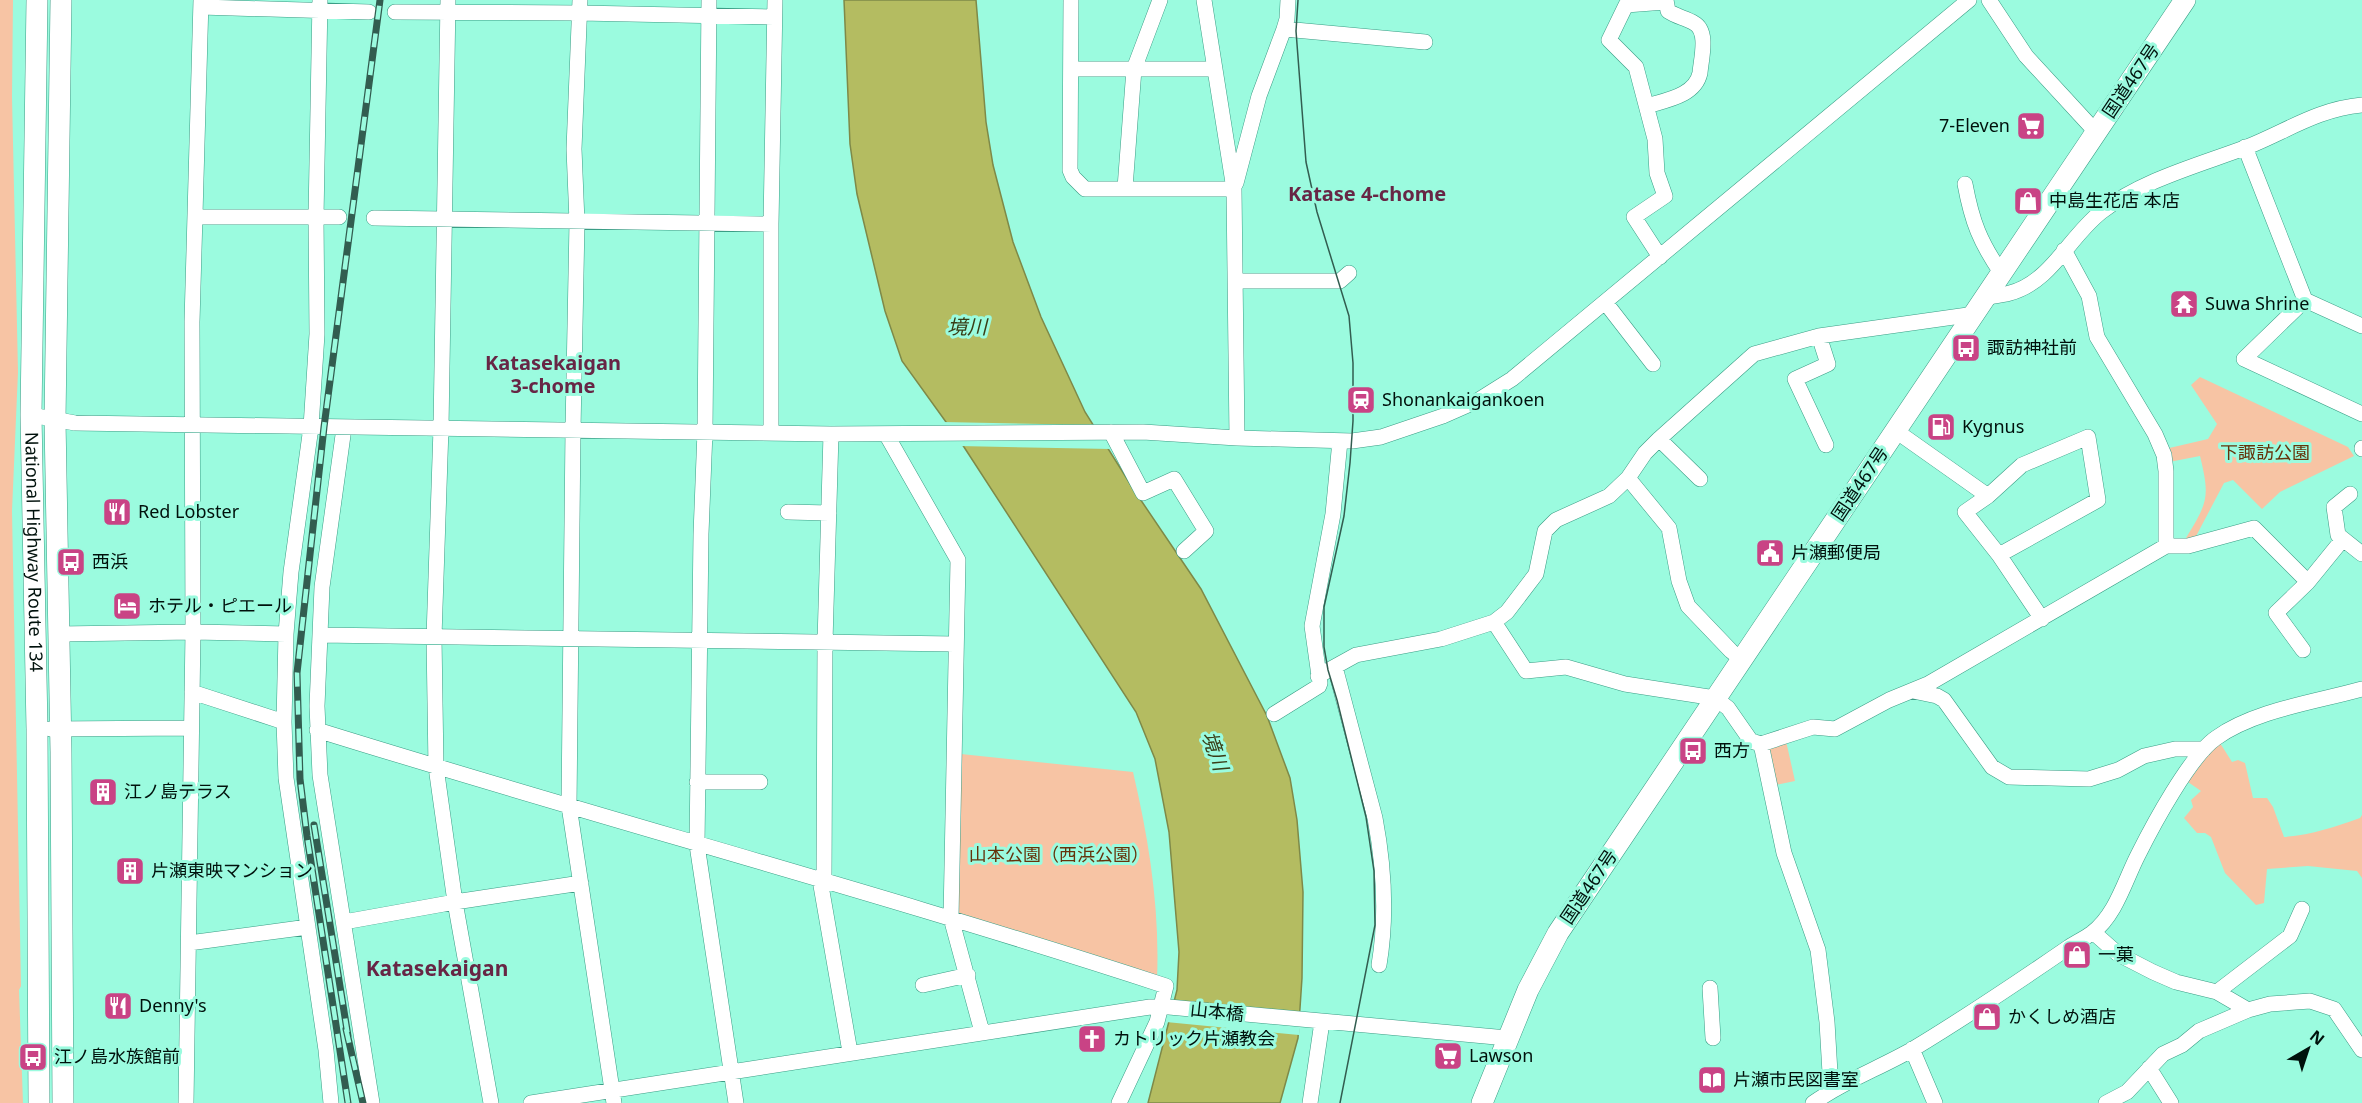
<svg xmlns="http://www.w3.org/2000/svg" width="2362" height="1103" font-family="'Noto Sans','Noto Sans JP',sans-serif">
<rect width="100%" height="100%" fill="#9bfbdf"/>
<path fill="#f7c4a4" d="M0,0H13L12,97L18,372L12,511L21,986L19,990L23,1103H0Z
M2200,377L2348,447L2354,456L2280,492L2262,509L2233,480L2224,483L2193,542L2186,538C2208,502 2210,497 2200,456L2169,462L2165,449L2208,439L2217,424L2191,385Z
M1786,741L1795,781L1775,785L1767,751L1770,745Z
M2220,743L2232,762L2238,760L2245,763L2253,798H2267L2273,807L2284,837C2311,835 2335,827 2360,818L2362,815V878L2357,871L2308,866L2267,869L2264,903L2256,905L2225,873L2211,837L2205,833H2197L2184,818L2193,807L2191,800L2201,791L2188,782L2213,748Z
M961,754L1133,772C1149,840 1160,910 1157,979L955,915Z"/>
<path fill="#b4bc61" stroke="#7e8948" stroke-width="1.5" d="M844,0H976L986,122L993,165L1013,242L1041,317L1085,412L1134,490L1201,589L1267,716L1290,778L1297,820L1303,892L1302,978L1298,1038L1280,1103H1148L1177,990L1179,952L1169,832L1155,759L1136,712L964,447L902,361L885,311L857,194L850,144Z"/>
<path fill="#9bfbdf" d="M942,422L1095,425L1111,449L959,446Z
M1171,1000L1302,1013L1299,1035L1166,1022Z"/>
<g fill="none" stroke-linecap="round" stroke-linejoin="round">
<g stroke="#3a9d85" stroke-width="16">
<path id="minor" d="M320,0L316,217L317,334L311,427L291,572L286,634L284,722L286,778L326,1050L331,1103
M448,0L441,428L434,637L436,767L455,902L491,1103
M580,0L574,149L577,222L573,430L569,806L614,1103
M709,0L705,431L701,534L697,845L736,1103
M1071,0L1070,170L1073,177L1085,189H1234
M1204,0L1234,189L1237,438
M1989,0L2026,56L2096,132
M201,7L369,12
M395,12L580,13L774,17
M1284,29L1287,19L1288,0
M1071,69H1214
M1647,106C1666,100 1695,96 1700,73C1701,59 1709,31 1694,23C1686,18 1677,17 1668,11L1666,0
M2245,147L2305,300L2362,326
M1236,183L1259,96L1284,29L1425,42
M1965,184C1972,222 1980,242 2002,274
M1125,188L1134,69L1160,0
M196,217H339
M374,218L771,224
M2064,250L2089,296L2097,337L2155,434L2164,455L2166,471V546
M1660,257L1634,217L1665,196L1657,173L1655,139L1636,67L1609,40L1626,5L1665,2
M1236,281H1340L1349,273
M1987,297C1994,296 2003,295 2010,293C2051,282 2069,237 2101,212C2142,180 2199,165 2247,147C2287,131 2318,109 2362,105
M2305,300L2244,359L2362,414
M1605,302L1653,364
M1819,336L1828,364L1795,379L1826,445
M31,415L75,423L831,434L1143,432L1237,438L1352,441L1381,437L1443,416L1477,401L1512,379L1969,0
M344,428L322,587L317,706L320,775L372,1103
M1896,431L1988,496L1965,512L1999,555L2098,500L2088,437L2022,465L1988,496
M1111,432L1143,493L1174,479L1206,531L1184,551
M771,433V224L775,0
M886,434L958,560L951,918L982,1032
M1659,439L1700,479
M2362,449V448
M1628,478L1669,528L1679,581L1688,606L1731,651L1741,659
M2350,494L2334,507L2338,535L2362,554
M788,512L829,513
M1999,555L2042,619
M1494,622L1526,671L1566,667L1625,684L1715,698L1728,708L1751,741L1761,744L1784,853L1818,950L1827,1022L1831,1090
M59,634L193,632L286,634
M320,635L955,644
M2303,650L2276,613L2308,582L2343,539
M1335,667L1375,818C1384,866 1387,917 1379,965
M1318,676L1356,655L1441,639L1494,622L1507,612L1536,574L1545,531L1556,520L1609,496L1628,478L1645,453L1659,439L1754,354L1819,336L1975,314
M1913,691L1937,696L1944,700L1992,767L2009,777L2089,779L2118,770L2144,756L2175,749H2204
M192,692L284,722
M1274,714L1319,686L1320,683L1312,626L1333,514L1340,441
M50,729L191,728
M317,730C599,818 885,894 1166,986L1157,1022L1119,1103
M1761,744L1813,727L1835,729L1889,700L1928,684L2166,546H2188L2254,528L2308,582
M697,782H760
M820,880L850,1052
M824,881L825,642L831,434
M344,922L455,902L581,883
M2093,932L2118,954L2153,972L2176,982L2217,992L2248,1010
M189,943L308,927
M923,985L968,975
M1710,988L1713,1038
M2217,992L2290,936L2302,909
M1912,1049L1935,1103
M2149,1068L2171,1103
M186,1103L193,632L192,322L201,0
M531,1103L1150,1007H1169L1507,1038
M1310,1103L1322,1022
M1813,1103C1844,1081 1880,1068 1913,1049C1966,1017 2018,982 2069,947C2077,942 2085,938 2092,933C2116,915 2125,880 2138,855C2153,825 2190,756 2216,738C2255,710 2316,702 2362,689
M2106,1103L2127,1092L2163,1054L2182,1045L2199,1031L2248,1010L2270,1004L2310,1001L2334,1009L2362,1050"/>
</g>
<g stroke="#3a9d85" stroke-width="22">
<g id="highway">
<path id="s1" d="M37,0L31,415L37,729L39,1103"/>
<path d="M61,0L55,420L61,752L63,1103"/>
<path d="M1482,1103L1528,990L1558,933L2185,0"/>
</g>
</g>
<use href="#minor" stroke="#fff" stroke-width="15"/>
<use href="#highway" stroke="#fff" stroke-width="21"/>
<path stroke="#325d50" stroke-width="1.5" d="M1298,0L1296,31L1306,162L1317,212L1349,316L1353,363V421L1350,463L1344,516L1324,607V647L1328,670L1337,700L1366,817L1374,871L1375,925L1340,1103"/>
<g stroke="#325d50" stroke-width="7">
<path id="rail" d="M314,825L348,1036
M346,1029L363,1103
M348,1103L307,836L300,779L297,673L324,427L380,0"/>
</g>
<use href="#rail" stroke="#9bfbdf" stroke-width="4.5" stroke-dasharray="14" stroke-linecap="butt"/>
</g>
<defs>
<g id="supermarket-square" transform="scale(1.5)"><rect x="-9" y="-9" width="18" height="18" rx="4" fill="#c94385" stroke="#9bfbdf"/><path d="M-6-5.5h2.5l.6 2H6L4.5 2H-2.5L-4.4-4H-6ZM-1.5 3.2a1.3 1.3 0 1 0 .1 0ZM3 3.2a1.3 1.3 0 1 0 .1 0Z" fill="#fff"/></g>
<g id="shop-square" transform="scale(1.5)"><rect x="-9" y="-9" width="18" height="18" rx="4" fill="#c94385" stroke="#9bfbdf"/><path d="M-5-2.5h2.3a2.7 3.5 0 0 1 5.4 0H5L5.5 6h-11ZM-1.5-2.5h3a1.5 2.3 0 0 0-3 0Z" fill="#fff"/></g>
<g id="temple-square" transform="scale(1.5)"><rect x="-9" y="-9" width="18" height="18" rx="4" fill="#c94385" stroke="#9bfbdf"/><path d="M0-6L5-2H3V0L6.5 2.5H4V6H1.5V3h-3V6H-4V2.5H-6.5L-3 0V-2H-5Z" fill="#fff"/></g>
<g id="bus-square" transform="scale(1.5)"><rect x="-9" y="-9" width="18" height="18" rx="4" fill="#c94385" stroke="#9bfbdf"/><path d="M-5-6H5V4H4V6H2V4H-2V6H-4V4H-5ZM-3.5-4V0h7V-4ZM-3.5 1.2v1.5H-2V1.2ZM2 1.2v1.5H3.5V1.2Z" fill="#fff"/></g>
<g id="station-square" transform="scale(1.5)"><rect x="-9" y="-9" width="18" height="18" rx="4" fill="#c94385" stroke="#9bfbdf"/><path d="M-3-6H3Q5-6 5-4V2Q5 4 3 4L4.5 6H3L1.5 4h-3L-3 6H-4.5L-3 4Q-5 4-5 2V-4Q-5-6-3-6ZM-3.5-4v3h7v-3ZM-3.5 1v1.5H-2V1ZM2 1v1.5H3.5V1Z" fill="#fff"/></g>
<g id="fuel-square" transform="scale(1.5)"><rect x="-9" y="-9" width="18" height="18" rx="4" fill="#c94385" stroke="#9bfbdf"/><path d="M-5.5-6h7V0h2V4h1.3V-2.5L3-4.5l.8-.8L6-3V5H2.5V1h-1V6h-7ZM-4.2-4.7v3.2H.2V-4.7Z" fill="#fff"/></g>
<g id="restaurant-square" transform="scale(1.5)"><rect x="-9" y="-9" width="18" height="18" rx="4" fill="#c94385" stroke="#9bfbdf"/><path d="M-5-6h1v4h1v-4h1v4h1v-4h1v5L-1.5 .5V6h-2V.5L-5-1ZM5-6V6H3V1.5H1.5Q1.5-4 5-6Z" fill="#fff"/></g>
<g id="civic-square" transform="scale(1.5)"><rect x="-9" y="-9" width="18" height="18" rx="4" fill="#c94385" stroke="#9bfbdf"/><path d="M-.6-6.5H3V-4.5H.6V-3L4-1V1h2V6H-6V1h2V-1L-.6-3ZM-1.2 2.5V6h2.4V2.5Z" fill="#fff"/></g>
<g id="hotel-square" transform="scale(1.5)"><rect x="-9" y="-9" width="18" height="18" rx="4" fill="#c94385" stroke="#9bfbdf"/><path d="M-6-4.5h1.5V1H6V5H4.5V3h-9V5H-6ZM-4 0a1.8 1.8 0 1 1 3.6 0ZM.5 0V-2.5h3Q6-2.5 6 0Z" fill="#fff"/></g>
<g id="building-square" transform="scale(1.5)"><rect x="-9" y="-9" width="18" height="18" rx="4" fill="#c94385" stroke="#9bfbdf"/><path d="M-4-6H4V6H1V3H-1V6H-4ZM-2.5-4.3h1.7v1.8h-1.7ZM.8-4.3h1.7v1.8H.8ZM-2.5-1h1.7V.8h-1.7ZM.8-1h1.7V.8H.8Z" fill="#fff"/></g>
<g id="church-square" transform="scale(1.5)"><rect x="-9" y="-9" width="18" height="18" rx="4" fill="#c94385" stroke="#9bfbdf"/><path d="M-1.2-6h2.4v3.5h3.3v2.4h-3.3V6h-2.4V-.1h-3.3v-2.4h3.3Z" fill="#fff"/></g>
<g id="library-square" transform="scale(1.5)"><rect x="-9" y="-9" width="18" height="18" rx="4" fill="#c94385" stroke="#9bfbdf"/><path d="M-6-4Q-3-5.5-.7-3.5V5Q-3 3-6 4ZM6-4Q3-5.5 .7-3.5V5Q3 3 6 4Z" fill="#fff"/></g>
</defs>
<g fill-rule="evenodd">
<use href="#supermarket-square" x="2031" y="126"/>
<use href="#shop-square" x="2028" y="201"/>
<use href="#temple-square" x="2184" y="304"/>
<use href="#bus-square" x="1966" y="348"/>
<use href="#station-square" x="1361" y="400"/>
<use href="#fuel-square" x="1941" y="427"/>
<use href="#restaurant-square" x="117" y="512"/>
<use href="#civic-square" x="1770" y="553"/>
<use href="#bus-square" x="71" y="562"/>
<use href="#hotel-square" x="127" y="606"/>
<use href="#bus-square" x="1693" y="751"/>
<use href="#building-square" x="103" y="792"/>
<use href="#building-square" x="130" y="871"/>
<use href="#shop-square" x="2077" y="955"/>
<use href="#restaurant-square" x="118" y="1006"/>
<use href="#shop-square" x="1987" y="1017"/>
<use href="#church-square" x="1092" y="1039"/>
<use href="#supermarket-square" x="1448" y="1056"/>
<use href="#bus-square" x="33" y="1057"/>
<use href="#library-square" x="1712" y="1080"/>
</g>
<g text-anchor="middle" stroke-width="6" stroke-linejoin="round" paint-order="stroke">
<g font-size="18" fill="#00110c" stroke="#9bfbdf">
<text transform="translate(2131 81) rotate(-56)" y="6">国道467号</text>
<text transform="translate(1860 484) rotate(-56)" y="6">国道467号</text>
<text dy="6" stroke="none"><textPath href="#s1" startOffset="552">National Highway Route 134</textPath></text>
<text transform="translate(1589 887) rotate(-56)" y="6">国道467号</text>
<text transform="translate(1217 1012) rotate(6)" y="6">山本橋</text>
</g>
<g font-size="18" fill="#00110c" stroke="#9bfbdf" text-anchor="start">
<text x="2010" y="132" text-anchor="end">7-Eleven</text>
<text x="2049" y="207">中島生花店 本店</text>
<text x="2205" y="310">Suwa Shrine</text>
<text x="1987" y="354">諏訪神社前</text>
<text x="1382" y="406">Shonankaigankoen</text>
<text x="1962" y="433">Kygnus</text>
<text x="138" y="518">Red Lobster</text>
<text x="1791" y="559">片瀬郵便局</text>
<text x="92" y="568">西浜</text>
<text x="148" y="612">ホテル・ピエール</text>
<text x="1714" y="757">西方</text>
<text x="124" y="798">江ノ島テラス</text>
<text x="151" y="877">片瀬東映マンション</text>
<text x="2098" y="961">一菓</text>
<text x="139" y="1012">Denny's</text>
<text x="2008" y="1023">かくしめ酒店</text>
<text x="1113" y="1045">カトリック片瀬教会</text>
<text x="1469" y="1062">Lawson</text>
<text x="54" y="1063">江ノ島水族館前</text>
<text x="1733" y="1086">片瀬市民図書室</text>
</g>
<g font-size="18" fill="#65330b" stroke="#9bfbdf">
<text x="2265" y="459">下諏訪公園</text>
<text x="1059" y="861">山本公園（西浜公園）</text>
</g>
<g font-size="20" font-weight="bold" fill="#672645" stroke="#9bfbdf">
<text x="1367" y="201">Katase 4-chome</text>
<text x="553" y="370">Katasekaigan<tspan x="553" dy="23">3-chome</tspan></text>
</g>
<g font-size="20" font-style="italic" fill="#393d16" stroke="#9bfbdf">
<text x="967" y="334">境川</text>
<text transform="translate(1215 751) rotate(71)" y="7">境川</text>
</g>
<g font-size="21" font-weight="bold" fill="#672645" stroke="#9bfbdf">
<text x="437" y="976">Katasekaigan</text>
</g>
</g>
<g transform="translate(2308 1049) rotate(39)" stroke="#9bfbdf" stroke-width="4.5" paint-order="stroke">
<path d="M0-4.5L10 22L0 15L-10 22Z" fill="#00110c"/>
<text y="-9" font-size="16" font-weight="bold" text-anchor="middle" fill="#00110c">N</text>
</g>
</svg>
